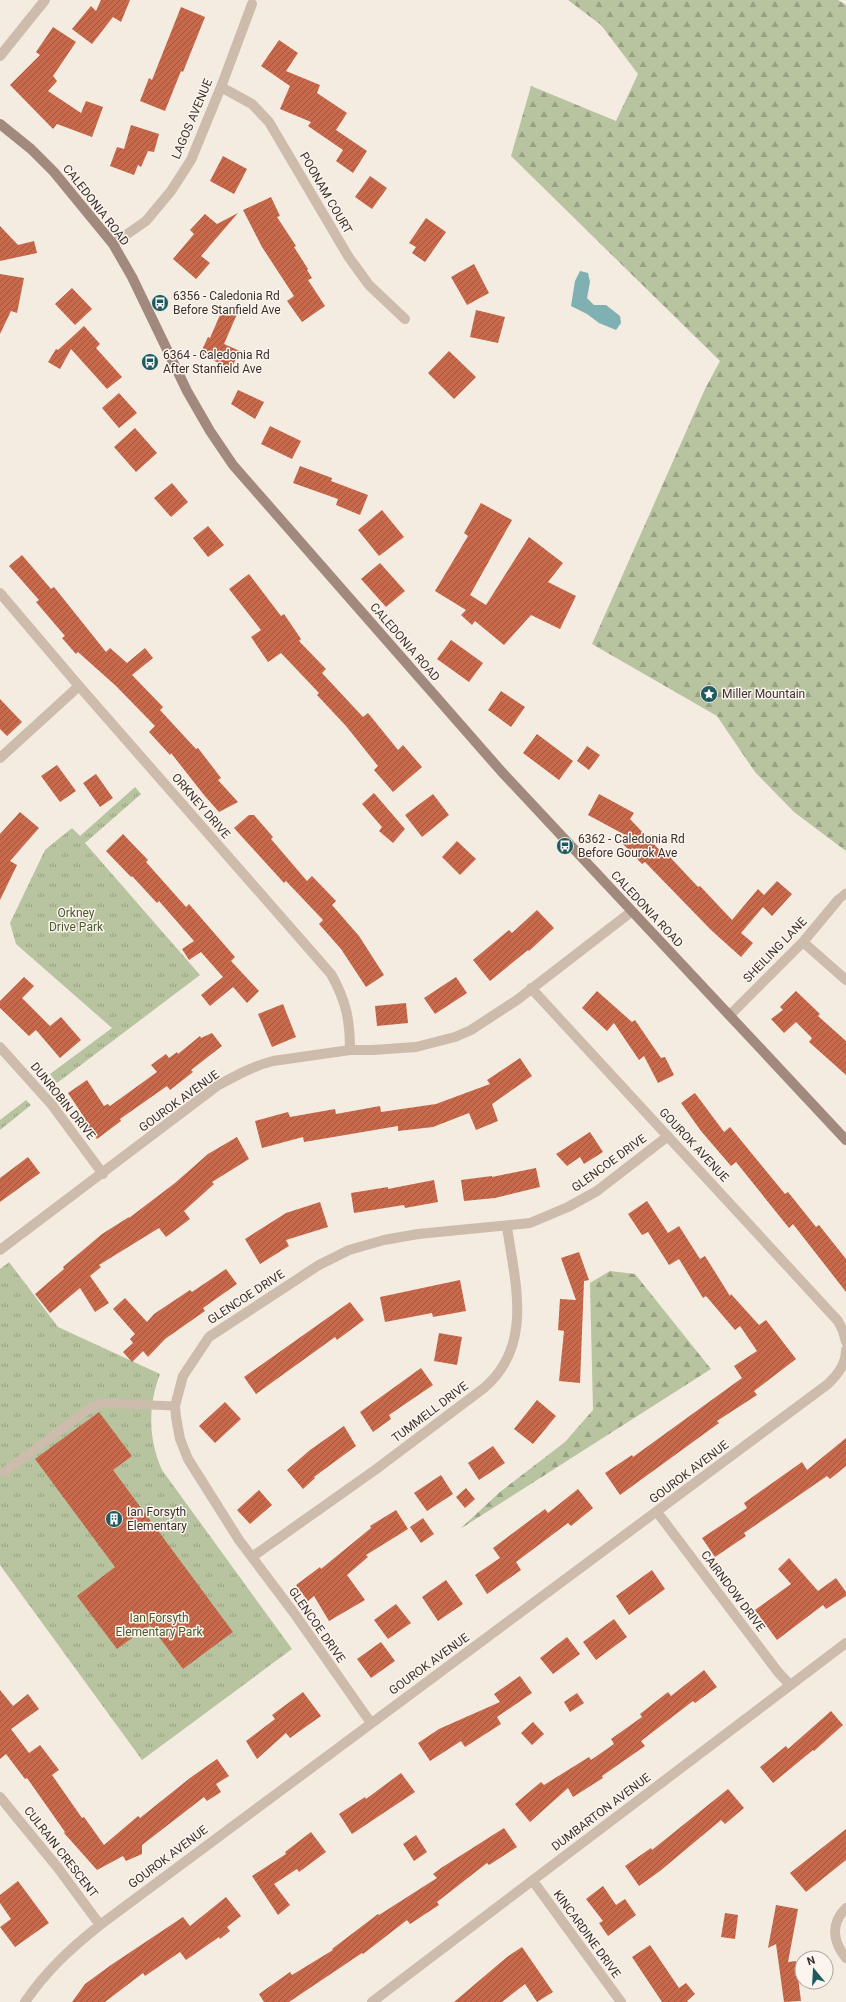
<svg xmlns="http://www.w3.org/2000/svg" width="846" height="2002" font-family="Roboto,sans-serif">
<defs>
<pattern id="forest-firs" width="22" height="20" patternUnits="userSpaceOnUse"><rect width="22" height="20" fill="#b8c4a0"/><path d="M5 1l3.5 6h-7zM16 11l3.5 6h-7z" fill="#97a083"/></pattern>
<pattern id="park-tufts" width="24" height="20" patternUnits="userSpaceOnUse"><rect width="24" height="20" fill="#b8c4a0"/><path d="M3 7l-1-3M5 7V3M7 7l1-3M15 17l-1-3M17 17v-4M19 17l1-3" fill="none" stroke="#97a083"/></pattern>
<pattern id="building-hatch" width="6" height="6" patternUnits="userSpaceOnUse"><rect width="6" height="6" fill="#c8694b"/><path d="M-1 1l2-2M0 6l6-6M5 7l2-2" fill="none" stroke="#a4573f"/></pattern>
</defs>
<rect width="100%" height="100%" fill="#f4ebe1"/>
<path fill="url(#forest-firs)" d="M568,0H838L846,5V851L794,812L755,772L717,716L592,644L705,389L720,361L511,156L531,86L616,121L638,74L601,25Z
M610,1271L635,1274L711,1369L460,1529L500,1492L565,1442L593,1410L590,1283Z"/>
<path fill="url(#park-tufts)" d="M135,787L141,794L85,843L200,975L57,1083L50,1074L112,1028L16,944L10,923L45,850L72,828L80,836Z
M26,1100L31,1105L0,1130V1120Z
M9,1262L58,1327L160,1374C148,1406 148,1438 162,1470L292,1649L142,1760L0,1565V1269Z"/>
<path fill="#7fb0b2" d="M580,271L588,273L590,282L587,298L594,305H606L620,316L621,323L616,330L599,323L587,314L571,306L575,281Z"/>
<path fill="url(#building-hatch)" d="M101,0H130L121,22L113,17L92,44L72,29L91,6L96,11Z
M181,7L205,17L183,72L181,71L165,111L140,101L149,78L152,80Z
M53,27L76,42L53,76L57,81L48,91L81,113L86,101L103,107L92,137L57,124L53,129L10,85L40,55L36,52Z
M279,40L298,53L286,71L320,85L317,93L347,113L336,130L367,151L353,173L336,161L343,150L308,126L311,122L280,109L290,86L261,66Z
M131,125L159,134L154,152L148,151L141,167L138,165L134,175L110,166L117,147L124,149Z
M223,156L247,169L234,194L210,181Z
M370,176L387,188L372,209L355,197Z
M271,197L280,216L277,217L296,246L294,247L308,269L307,270L312,278L308,280L325,306L302,322L287,301L294,296L262,247L243,210Z
M238,213L201,256L210,263L196,279L173,259L194,234L190,230L205,214L217,224Z
M426,218L446,232L425,262L412,253L416,247L409,243Z
M0,226L18,245L34,241L37,253L0,261Z
M474,264L489,293L467,305L451,277Z
M0,274L24,278L17,313L11,311L0,334Z
M72,288L92,309L75,325L55,304Z
M223,308L237,314L224,344L240,351L231,369L200,354L208,337L210,338Z
M476,310L505,317L498,343L470,337Z
M84,326L100,344L96,348L122,377L107,389L71,349L60,369L48,362L56,349L58,350Z
M449,351L476,377L454,399L428,373Z
M238,390L264,402L255,419L231,404Z
M119,393L137,413L119,428L102,408Z
M270,426L301,441L292,459L261,444Z
M135,428L157,453L136,472L114,447Z
M300,466L332,478L331,481L368,495L360,515L336,505L338,499L293,483Z
M172,483L188,502L171,517L154,498Z
M481,503L512,520L470,595L486,605L529,537L563,563L548,582L576,596L560,629L531,615L504,645L475,621L472,625L461,615L466,610L435,591L468,536L464,533Z
M382,510L404,537L379,556L358,530Z
M208,526L224,545L208,557L193,538Z
M22,555L51,589L54,587L106,652L110,648L127,663L145,648L153,658L132,675L163,707L160,710L196,749L198,748L221,778L218,780L238,802L219,812L204,795L171,753L170,755L149,732L155,726L116,686L78,652L76,654L62,638L65,636L36,602L39,600L9,566Z
M380,563L405,591L386,607L361,579Z
M249,574L281,616L284,614L301,639L299,641L326,669L322,673L363,717L368,713L398,750L403,745L422,767L393,792L374,770L378,766L346,726L317,695L319,693L281,653L268,662L251,637L261,630L229,589Z
M451,640L483,663L469,682L437,659Z
M501,691L525,707L511,727L488,710Z
M0,699L22,722L7,736L0,729Z
M537,734L573,761L559,780L523,753Z
M587,746L600,755L589,770L577,761Z
M57,765L76,791L60,802L41,776Z
M96,774L113,798L100,807L83,783Z
M374,793L405,829L393,843L379,831L382,827L362,804Z
M433,794L449,815L422,837L405,815Z
M599,794L634,813L630,819L667,858L669,856L698,887L700,886L732,920L758,889L764,895L777,881L792,894L772,916L763,907L741,933L753,943L741,957L711,930L645,862L642,864L621,842L627,836L588,815Z
M20,812L39,828L10,861L17,865L0,900V834Z
M249,815H254L273,837L271,839L307,881L312,876L336,901L332,905L359,936L384,975L366,987L341,949L319,924L323,920L286,881L284,883L234,828Z
M123,834L148,860L146,862L186,907L189,904L235,957L231,961L259,991L247,1003L233,987L210,1006L201,995L223,977L201,952L189,960L182,949L194,941L159,901L157,903L132,876L131,877L106,851Z
M457,841L476,859L460,875L442,857Z
M537,910L554,928L529,951L528,950L490,981L473,960L509,930L512,933Z
M24,977L34,986L22,998L50,1026L61,1017L81,1040L60,1058L36,1030L29,1036L0,1008V1001Z
M456,977L467,993L435,1014L424,998Z
M597,991L632,1022L635,1020L661,1058L665,1057L674,1075L658,1083L644,1056L639,1060L614,1023L607,1031L582,1008Z
M796,991L820,1014L818,1016L846,1041V1075L809,1042L812,1038L796,1022L784,1033L771,1019L783,1010L780,1007Z
M406,1003L408,1023L377,1026L375,1006Z
M283,1004L296,1037L272,1047L258,1014Z
M212,1033L222,1046L191,1070L193,1072L170,1090L167,1086L120,1119L121,1121L97,1139L84,1122L86,1120L68,1093L87,1080L104,1106L108,1104L110,1106L157,1072L151,1065L166,1054L169,1058L177,1052L178,1054L200,1036L201,1038Z
M520,1058L532,1076L492,1104L498,1121L476,1130L469,1113L433,1127L398,1131V1126L304,1142L303,1137L262,1148L255,1121L288,1112L290,1117L335,1109L336,1114L380,1106L381,1112L436,1104L490,1084L487,1080Z
M695,1093L724,1132L730,1127L785,1194L788,1192L816,1227L819,1225L846,1259V1292L793,1224L789,1228L736,1162L731,1166L701,1131L681,1103Z
M590,1132L603,1152L584,1164L580,1157L567,1166L556,1154Z
M237,1137L249,1159L212,1182L214,1184L184,1211L190,1219L166,1237L159,1228L99,1265L101,1267L90,1276L109,1303L95,1312L80,1288L50,1313L35,1294L64,1269L63,1267L102,1234L129,1217V1218L175,1183L208,1154Z
M28,1157L40,1173L0,1202V1178Z
M536,1168L540,1187L495,1198L464,1201L461,1180L492,1176V1177Z
M434,1180L438,1202L405,1208L404,1205L354,1213L351,1193L388,1187V1189Z
M647,1201L668,1233L679,1226L700,1259L705,1256L730,1296L731,1294L759,1325L766,1320L796,1359L754,1391L757,1395L717,1421L719,1423L620,1495L605,1473L632,1455L633,1457L742,1378L734,1366L757,1351L740,1326L735,1330L706,1296L703,1298L679,1259L669,1265L648,1232L642,1235L628,1214Z
M320,1202L328,1227L286,1240L289,1246L260,1264L245,1239L286,1213Z
M579,1252L589,1280L584,1281L580,1383L559,1381L564,1331L558,1330L560,1299L576,1300L561,1258Z
M226,1269L237,1284L203,1308L205,1311L165,1339L148,1357L143,1351L132,1362L123,1352L133,1343L130,1339L135,1334L113,1309L125,1298L147,1322L154,1314L190,1290L192,1292Z
M460,1280L466,1311L433,1317L432,1313L385,1322L380,1297Z
M350,1302L364,1320L337,1340L335,1337L256,1394L244,1377Z
M439,1333L462,1337L457,1365L434,1361Z
M421,1368L433,1385L389,1415L391,1419L373,1432L360,1412Z
M537,1400L556,1416L533,1444L514,1429Z
M225,1402L241,1419L215,1443L199,1426Z
M99,1412L132,1456L113,1470L233,1632L183,1669L150,1625L117,1649L77,1596L115,1567L35,1459Z
M344,1426L356,1446L314,1477L315,1478L303,1489L287,1470L310,1450Z
M846,1438V1466L830,1479L827,1476L744,1533L746,1536L715,1557L702,1538L747,1508L744,1503L802,1462L807,1470Z
M493,1446L505,1463L479,1480L468,1463Z
M441,1475L453,1494L427,1511L414,1493Z
M466,1488L475,1499L465,1508L456,1497Z
M578,1489L593,1508L571,1526L568,1523L516,1562L521,1570L487,1594L475,1575L500,1558L493,1548L545,1509L548,1513Z
M259,1490L272,1505L250,1524L237,1510Z
M396,1510L408,1529L366,1555L368,1557L347,1575L365,1600L329,1621L314,1596L308,1601L296,1585L320,1567L321,1569L371,1528L370,1526Z
M423,1518L434,1534L421,1543L410,1527Z
M789,1558L818,1591L836,1578L846,1592V1596L826,1609L823,1605L777,1640L755,1610L791,1584L778,1569Z
M652,1570L665,1589L629,1615L616,1596Z
M446,1580L463,1604L438,1621L422,1597Z
M396,1604L411,1623L388,1639L374,1620Z
M614,1619L627,1637L596,1660L583,1642Z
M567,1637L580,1654L553,1674L540,1658Z
M381,1642L395,1661L371,1678L357,1659Z
M704,1670L717,1687L695,1703L693,1701L641,1741L645,1746L602,1776L603,1778L573,1797L568,1788L530,1822L515,1804L541,1782L544,1785L589,1757L591,1760L614,1744L611,1739L642,1717L640,1714L668,1692L671,1696Z
M520,1676L532,1693L497,1717L501,1724L465,1747L461,1741L430,1761L418,1743L439,1729L500,1702L494,1694Z
M0,1690L13,1706L28,1694L39,1709L11,1729L29,1753L40,1745L59,1770L52,1775L82,1818L84,1817L104,1845L138,1816L140,1818L190,1778L217,1759L229,1776L216,1784L221,1792L207,1801L204,1797L142,1845V1854L126,1861L123,1856L97,1870L64,1833L65,1832L27,1778L25,1779L6,1754L0,1759Z
M303,1692L321,1716L290,1738L286,1733L257,1759L246,1741L275,1719L272,1715Z
M577,1693L584,1703L570,1712L564,1702Z
M831,1711L843,1725L814,1751L813,1750L773,1783L760,1767L786,1746L788,1749Z
M533,1722L544,1734L532,1745L521,1733Z
M401,1773L415,1792L352,1834L339,1814L365,1797L366,1799Z
M728,1789L744,1808L725,1824L721,1820L660,1871L639,1886L625,1866L651,1848L652,1850Z
M504,1828L517,1847L489,1865L487,1863L437,1902L439,1905L410,1924L407,1920L363,1954L362,1953L289,2002H264L259,1994L290,1972L292,1975L333,1950L332,1949L378,1914L379,1915L437,1878L433,1874L441,1868Z
M846,1829V1860L806,1892L790,1873Z
M311,1832L326,1852L299,1872L297,1869L274,1884L290,1905L278,1915L252,1876L286,1854L285,1852Z
M416,1835L427,1852L414,1861L403,1844Z
M18,1881L49,1923L15,1947L0,1927L11,1919L0,1903V1895Z
M603,1886L616,1905L625,1899L636,1915L608,1936L599,1923L603,1921L586,1899Z
M226,1897L241,1916L227,1927L230,1931L220,1939L219,1937L186,1960L180,1952L145,1976L143,1973L105,2002H72L85,1984L111,1965L183,1917L190,1926Z
M776,1905L798,1909L788,1962L796,1961L801,2001L784,2002L776,1944L768,1948Z
M725,1913L738,1915L735,1939L721,1937Z
M650,1945L679,1988L686,1983L695,1994L687,2001L688,2002H662L632,1957Z
M522,1947L553,1992L537,2002L525,1984L502,2002H454L507,1957Z"/>
<g fill="none" stroke-linecap="round" stroke-linejoin="round">
<path stroke="#cdbbac" stroke-width="9" d="M838,900L846,893
M4,1472L90,1408L101,1403L175,1406"/>
<path stroke="#cdbbac" stroke-width="10" d="M0,56L45,0
M221,87L252,104L269,122L348,256L369,285L405,319
M113,244L146,221L171,191L191,160L221,87L252,4
M0,593L79,686L331,974C346,1001 350,1019 350,1050
M0,758L79,686
M803,942L846,980
M531,988L838,1321L843,1331L846,1342
M730,1015L803,942L838,900
M0,1047L52,1105L103,1174
M0,1250L217,1086C235,1076 253,1066 273,1061L350,1050H373L416,1047L455,1037L471,1030L517,1000L631,912
M657,1512L778,1672L790,1685
M252,1557L375,1470L484,1388C534,1345 515,1283 507,1227
M371,1723L294,1613L239,1540L188,1459L180,1439L176,1417L175,1406L183,1376L209,1337L319,1265L349,1250L384,1240L418,1234L530,1223L568,1207L597,1191L668,1136
M0,1797L58,1868L100,1925
M533,1881L621,2002
M846,1908C830,1924 833,1942 846,1958
M25,2002C46,1971 71,1948 100,1925L828,1384C838,1374 846,1364 846,1350
M372,2002L846,1643"/>
<path stroke="#a18a7d" stroke-width="10" d="M0,124L31,149L54,172L113,244L132,277L187,391L210,431L233,465L501,771L846,1140"/>
</g>
<defs>
<g id="bus-disc" transform="scale(0.9)"><circle r="9.5" fill="#1f5a5e" stroke="#fbf5ee"/><path d="M-5-6H5V4H4V6H2V4H-2V6H-4V4H-5ZM-3.5-4V0h7V-4ZM-3.5 1.2v1.5H-2V1.2ZM2 1.2v1.5H3.5V1.2Z" fill="#fff"/></g>
<g id="sight-disc" transform="scale(0.9)"><circle r="9.5" fill="#1f5a5e" stroke="#fbf5ee"/><path d="M0-6L1.8-2.2L6-1.7L2.9 1.2L3.7 5.4L0 3.3L-3.7 5.4L-2.9 1.2L-6-1.7L-1.8-2.2Z" fill="#fff"/></g>
<g id="building-disc" transform="scale(0.9)"><circle r="9.5" fill="#1f5a5e" stroke="#fbf5ee"/><path d="M-4-6H4V6H1V3H-1V6H-4ZM-2.5-4.3h1.7v1.8h-1.7ZM.8-4.3h1.7v1.8H.8ZM-2.5-1h1.7V.8h-1.7ZM.8-1h1.7V.8H.8Z" fill="#fff"/></g>
</defs>
<g fill-rule="evenodd">
<use href="#bus-disc" x="160" y="303"/>
<use href="#bus-disc" x="150" y="362"/>
<use href="#sight-disc" x="709" y="694"/>
<use href="#bus-disc" x="565" y="846"/>
<use href="#building-disc" x="114" y="1519"/>
</g>
<g text-anchor="middle" stroke-width="3" stroke-linejoin="round" paint-order="stroke">
<g font-size="12" fill="#3b302b" stroke="#fbf5ee">
<text transform="translate(192 119) rotate(-67)" y="4">LAGOS AVENUE</text>
<text transform="translate(326 193) rotate(60)" y="4">POONAM COURT</text>
<text transform="translate(96 205) rotate(52)" y="4">CALEDONIA ROAD</text>
<text transform="translate(405 642) rotate(49)" y="4">CALEDONIA ROAD</text>
<text transform="translate(201 806) rotate(49)" y="4">ORKNEY DRIVE</text>
<text transform="translate(647 909) rotate(47)" y="4">CALEDONIA ROAD</text>
<text transform="translate(775 950) rotate(-46)" y="4">SHEILING LANE</text>
<text transform="translate(63 1101) rotate(51)" y="4">DUNROBIN DRIVE</text>
<text transform="translate(179 1101) rotate(-36)" y="4">GOUROK AVENUE</text>
<text transform="translate(694 1145) rotate(47)" y="4">GOUROK AVENUE</text>
<text transform="translate(609 1163) rotate(-36)" y="4">GLENCOE DRIVE</text>
<text transform="translate(246 1297) rotate(-33)" y="4">GLENCOE DRIVE</text>
<text transform="translate(430 1412) rotate(-37)" y="4">TUMMELL DRIVE</text>
<text transform="translate(689 1472) rotate(-37)" y="4">GOUROK AVENUE</text>
<text transform="translate(733 1591) rotate(53)" y="4">CAIRNDOW DRIVE</text>
<text transform="translate(317 1625) rotate(55)" y="4">GLENCOE DRIVE</text>
<text transform="translate(429 1664) rotate(-36)" y="4">GOUROK AVENUE</text>
<text transform="translate(601 1812) rotate(-37)" y="4">DUMBARTON AVENUE</text>
<text transform="translate(61 1852) rotate(52)" y="4">CULRAIN CRESCENT</text>
<text transform="translate(168 1857) rotate(-37)" y="4">GOUROK AVENUE</text>
<text transform="translate(587 1934) rotate(54)" y="4">KINCARDINE DRIVE</text>
</g>
<g font-size="12" fill="#3b302b" stroke="#fbf5ee" text-anchor="start">
<text x="173" y="300">6356 - Caledonia Rd<tspan x="173" dy="14">Before Stanfield Ave</tspan></text>
<text x="163" y="359">6364 - Caledonia Rd<tspan x="163" dy="14">After Stanfield Ave</tspan></text>
<text x="722" y="698">Miller Mountain</text>
<text x="578" y="843">6362 - Caledonia Rd<tspan x="578" dy="14">Before Gourok Ave</tspan></text>
<text x="127" y="1516">Ian Forsyth<tspan x="127" dy="14">Elementary</tspan></text>
</g>
<g font-size="12" fill="#4a5a2e" stroke="#fbf5ee">
<text x="76" y="917">Orkney<tspan x="76" dy="14">Drive Park</tspan></text>
<text x="159" y="1622">Ian Forsyth<tspan x="159" dy="14">Elementary Park</tspan></text>
</g>
</g>
<g transform="translate(814 1970) rotate(342)"><circle r="19" fill="#fbf5ee" stroke="#aea6a0"/>
<path d="M0-3L7 15L0 10L-7 15Z" fill="#1f5a5e"/>
<text y="-6" font-size="11" font-weight="bold" text-anchor="middle" fill="#3b302b">N</text>
</g>
</svg>
